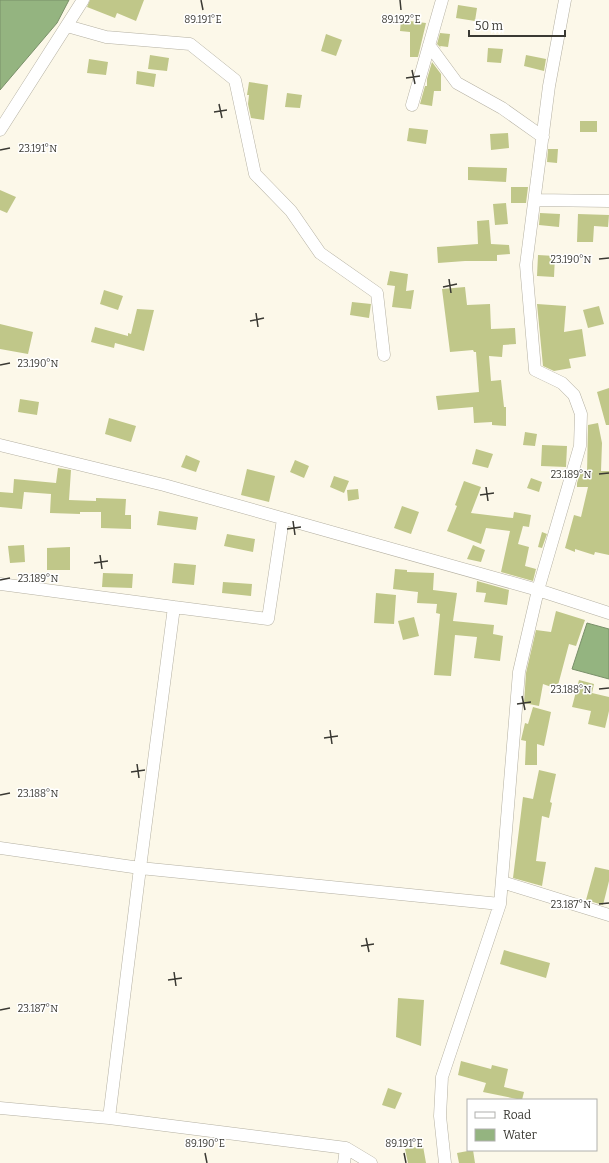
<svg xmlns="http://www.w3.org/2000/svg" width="609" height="1163" font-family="Bitter,serif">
<rect width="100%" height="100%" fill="#fcf8e9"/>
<path fill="#94b480" stroke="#798f69" d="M0,0H69L57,23L0,90Z
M587,623L609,629V679L572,669Z"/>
<path fill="#c0c789" d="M90,0H144L136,21L117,13L115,18L87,7Z
M458,5L477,8L475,21L456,18Z
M401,20L426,23L418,57H410V32L400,31Z
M440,33L450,34L448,47L440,46L441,48L437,44Z
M326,34L342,40L336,56L321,51Z
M488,48L503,49L501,63L487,62Z
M150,55L169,58L167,71L148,69Z
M526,55L546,59L544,71L524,66Z
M89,59L108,62L106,75L87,73Z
M432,62L441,74V91H434L432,106L420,104L425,86H427V79Z
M137,71L156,74L154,87L136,84Z
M249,82L268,85L264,120L251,118L248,104L249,95H247Z
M287,93L302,95L300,108L285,107Z
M580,121H597V132H580Z
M409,128L428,130L426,144L407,141Z
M508,133L509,148L491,150L490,134Z
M548,149H558L557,163L547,162Z
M468,167L507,168L506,182L468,180Z
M511,187H528L526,203H511Z
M0,190L16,197L7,213L0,210Z
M506,203L508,224L495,225L493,204Z
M540,213L560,214L559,227L539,225Z
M578,214L609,215L608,227L594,226L593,242H577Z
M489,220L491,244L509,245L510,254L497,255V261H465L438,263L437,247L478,244L477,221Z
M538,255L555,256L554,277L537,276Z
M390,271L408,274L406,291L414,290L411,309L392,307L395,286L387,285Z
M465,287L467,305L490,304L491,329L515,328L516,344L503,345L502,357L489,356L491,381L501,380L504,407H506V426L492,425V422L474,423L473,407L438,410L436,396L479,392L476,352H474L473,350L450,352L442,289Z
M104,290L123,296L118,310L100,304Z
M352,302L371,304L369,318L350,315Z
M537,304L566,306L564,332L582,329L586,356L569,359L571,368L554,371L543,366Z
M599,306L604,324L588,328L583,310Z
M137,309L154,310L144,351L115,343L114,348L91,342L95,327L128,336V333L131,334Z
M0,324L33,332L28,354L0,349Z
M609,388V425H606L597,392Z
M20,399L39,402L37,415L18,412Z
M109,418L136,426L131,442L105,434Z
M598,423L602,443L601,471H609V555L595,552L594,555L575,549V552L565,548L574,515L581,517L588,487H577V483L580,473H587L588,425Z
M525,432L537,434L535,446L523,445Z
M542,445L567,446L566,467L541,466Z
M476,449L493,454L488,468L472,464Z
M186,455L200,461L196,472L181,467Z
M295,460L309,466L304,478L290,472Z
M58,468L71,470L69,500L96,501V498L126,499L125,515H131V529L101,528V512H80V514L50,513L51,494L24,492L22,509L0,507V492L13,493L14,479L56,483Z
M247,469L275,476L269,502L241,495Z
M334,476L349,481L344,493L330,487Z
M531,478L542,482L539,492L527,488Z
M464,481L481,487L471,513L513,518L514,512L531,515L529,527L523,526L518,544L529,547L525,566L536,569L533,581L501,572L510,531L486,528L481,544L447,531L457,506L455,505Z
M358,489L359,499L348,501L347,490Z
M402,506L419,512L411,534L394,528Z
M159,511L198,517L196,530L157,525Z
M542,532L547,534L542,548L538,547Z
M227,534L255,539L253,552L224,546Z
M24,545L25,562L10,563L8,546Z
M473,545L485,550L481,562L467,559Z
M70,547V570H47V548Z
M174,563L196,565L194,585L172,583Z
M395,569L407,570V572L434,573L433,590L457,593L453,621L494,625L493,634L503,636L500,661L474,658L477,637L455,635L451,676L434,675L440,614L436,613L437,604L417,603L418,592L393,589Z
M103,573L133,574L132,588L102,587Z
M477,581L509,590L507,605L484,602L486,593L476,592Z
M223,582L252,584L251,596L222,593Z
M376,593L396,595L394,624L374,623Z
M556,611L585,620L576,646L569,644L557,689L543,684L539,706L524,703L526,673L536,630L551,632Z
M414,617L419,636L403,640L398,621Z
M579,680L594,684L592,693L609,697V711L605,728L588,724L591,711L572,707Z
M533,707L551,712L544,746L537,744V765H525L526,741L521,740L525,723L528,724Z
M539,770L556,774L550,802L552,803L549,818L542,816L536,861L546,862L542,886L513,878L523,797L533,799Z
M595,867L609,870V881L603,905L586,900Z
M504,950L550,963L546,978L500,964Z
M398,998L424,1000L421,1046L396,1037Z
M461,1061L491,1069L492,1065L508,1069L504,1087L524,1092L522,1100L483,1092L486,1083L458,1075Z
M388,1088L402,1093L395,1109L382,1105Z
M423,1146L426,1163H408L405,1149Z
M473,1150L475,1163H459L457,1153Z"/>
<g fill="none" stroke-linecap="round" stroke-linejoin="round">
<g stroke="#b4b0a2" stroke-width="13">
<path id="minor" d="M67,26L106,37L190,44L235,80L255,174L291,211L320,253L377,293L384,355
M429,45L457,83L502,108L543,137
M412,105L442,0
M0,130L83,0
M535,200L609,201
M0,445L164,485L538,590L609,613
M0,584L174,607L140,868L109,1118L0,1108
M174,607L268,619L283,519
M0,848L140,868L500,904
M502,882L609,915
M109,1118L346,1148L344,1163
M346,1148L371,1163
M445,1163L440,1116L442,1077L500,904L519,672L538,590L580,446L581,414L574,395L562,383L535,370L526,265L549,86L565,0"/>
</g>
<use href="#minor" stroke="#fff" stroke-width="12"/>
</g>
<path fill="none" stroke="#3a3933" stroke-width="1.5" d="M201,0L203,10M400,0L401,10M412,70L415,84M406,78L420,76M219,104L222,118M214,112L227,110M0,150L10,148M599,259L609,258M449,279L451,293M443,287L457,284M256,313L258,327M250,321L264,318M0,365L10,363M599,474L609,473M486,487L488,501M480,495L494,493M293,521L295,535M287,529L301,527M100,555L102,569M94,563L108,561M0,580L10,578M599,689L609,688M522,696L525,710M517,704L531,702M330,730L332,744M324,738L338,736M137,764L139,778M131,772L145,770M0,795L10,793M599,904L609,903M366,938L369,952M361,946L374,944M174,972L176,986M168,980L182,978M0,1010L10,1008M205,1153L207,1163M404,1153L406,1163"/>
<g font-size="10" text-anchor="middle" fill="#3a3933" stroke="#fff" stroke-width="3" stroke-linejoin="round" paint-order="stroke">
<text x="203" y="23">89.191°E</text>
<text x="401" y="23">89.192°E</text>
<text x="38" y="152">23.191°N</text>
<text x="571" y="263">23.190°N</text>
<text x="38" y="367">23.190°N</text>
<text x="571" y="478">23.189°N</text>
<text x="38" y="582">23.189°N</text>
<text x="571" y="693">23.188°N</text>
<text x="38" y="797">23.188°N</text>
<text x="571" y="908">23.187°N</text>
<text x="38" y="1012">23.187°N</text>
<text x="205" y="1147">89.190°E</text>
<text x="404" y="1147">89.191°E</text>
</g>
<rect x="467" y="1099" width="130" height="52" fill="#ffffff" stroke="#b0b0ad"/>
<rect x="475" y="1112" width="20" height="6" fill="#ffffff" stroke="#b0b0ad"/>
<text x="503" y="1119" font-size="12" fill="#3a3933">Road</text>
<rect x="475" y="1129" width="20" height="12" fill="#94b480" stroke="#b0b0ad"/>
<text x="503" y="1139" font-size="12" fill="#3a3933">Water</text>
<path d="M469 30v6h96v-6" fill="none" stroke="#3a3933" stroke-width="2"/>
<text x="475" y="30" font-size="12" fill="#3a3933" stroke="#ffffff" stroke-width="3" paint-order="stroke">50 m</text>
</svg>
